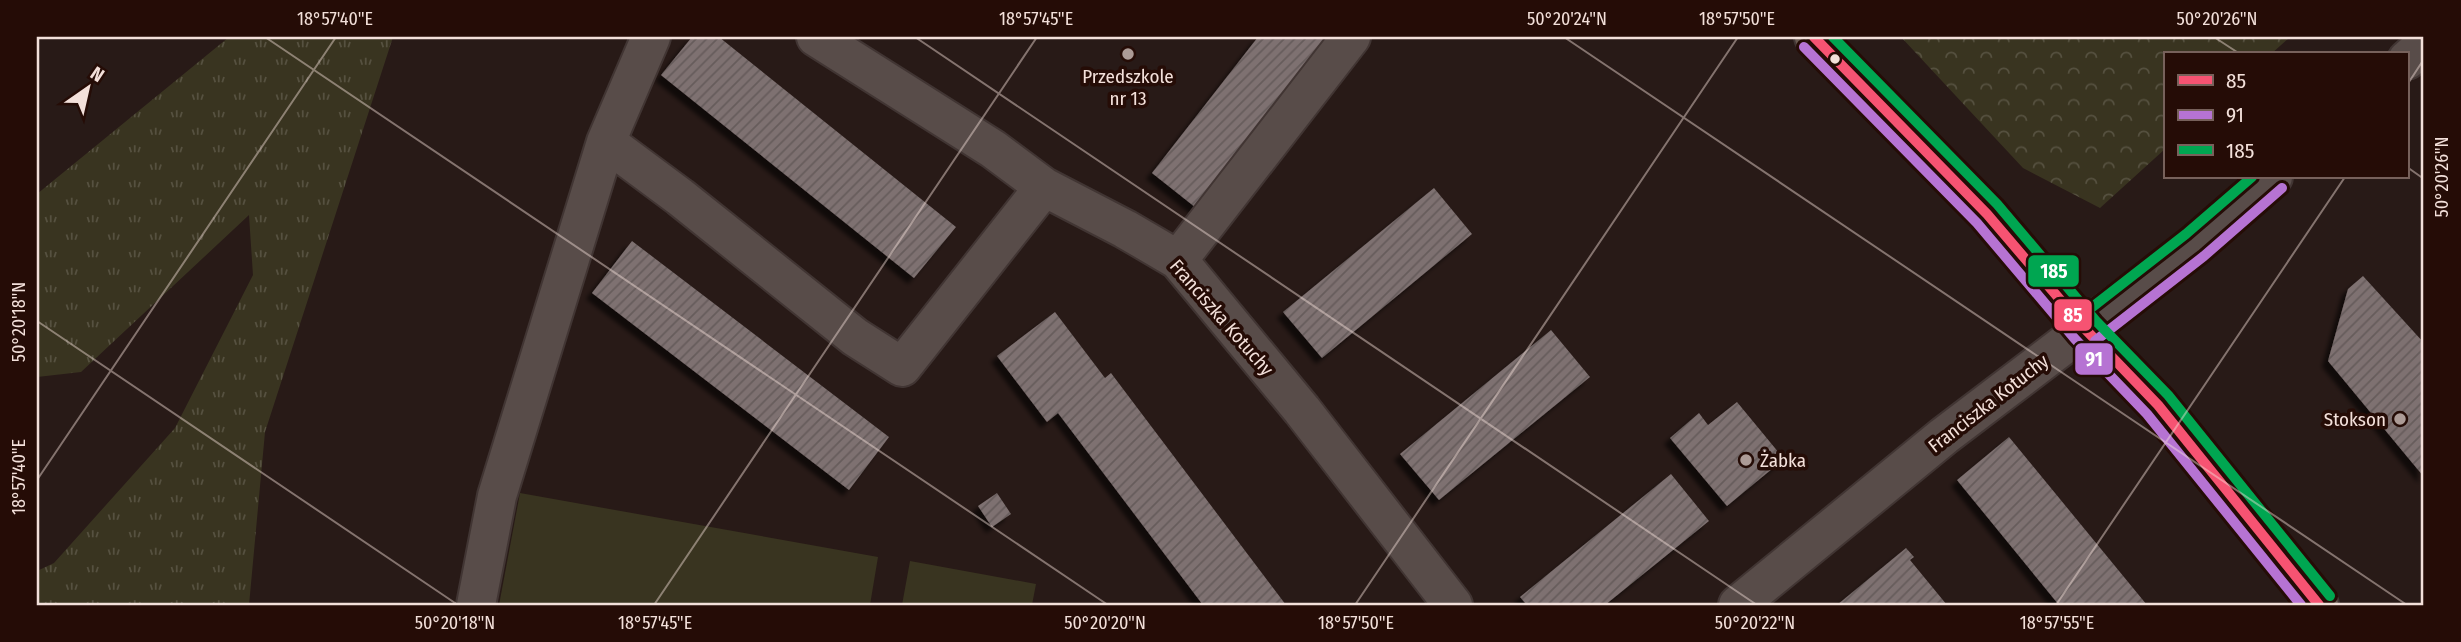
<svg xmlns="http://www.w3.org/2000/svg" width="2461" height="642" font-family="'Fira Sans Condensed',sans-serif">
<defs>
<pattern id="grass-tufts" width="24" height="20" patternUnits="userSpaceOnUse" patternTransform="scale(1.75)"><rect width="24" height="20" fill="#393420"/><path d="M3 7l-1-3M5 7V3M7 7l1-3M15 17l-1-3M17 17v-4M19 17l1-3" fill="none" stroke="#565140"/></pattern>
<pattern id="forest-crowns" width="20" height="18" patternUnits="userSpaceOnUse" patternTransform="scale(1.75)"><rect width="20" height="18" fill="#393420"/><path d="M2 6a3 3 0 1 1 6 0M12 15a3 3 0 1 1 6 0" fill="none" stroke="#565140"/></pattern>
<pattern id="building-hatch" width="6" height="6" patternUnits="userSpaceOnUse" patternTransform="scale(1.75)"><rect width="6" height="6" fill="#7e7171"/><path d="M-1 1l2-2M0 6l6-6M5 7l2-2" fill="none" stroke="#665c5b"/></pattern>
<filter id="shadow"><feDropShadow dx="-6" dy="6" stdDeviation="2" flood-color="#0009"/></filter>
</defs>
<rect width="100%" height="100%" fill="#281a17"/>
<path fill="url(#grass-tufts)" d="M229,37H393L265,432L249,605H37V571L54,563L175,428L253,275L249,215L81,372L37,377V194Z"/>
<path fill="url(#forest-crowns)" d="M1901,37H2290L2271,54H2165V149L2100,208L2023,168Z"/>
<path fill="#393420" d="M520,493L878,557L870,605H499Z
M910,561L1036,584L1032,605H902Z"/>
<path fill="url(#building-hatch)" filter="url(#shadow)" d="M692,37H719L956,227L914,278L661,75Z
M1258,37H1330L1200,211L1152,173Z
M1434,188L1472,234L1322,358L1283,312Z
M632,241L889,437L849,490L592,293Z
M2363,276L2424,343V477L2328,361L2348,289Z
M1055,312L1105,378L1111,373L1286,605H1203L1058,413L1047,422L997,356Z
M1551,330L1590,377L1439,500L1400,454Z
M1737,402L1784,459L1727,506L1670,438L1699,413L1708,425Z
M2009,437L2147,605H2059L1957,480Z
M1671,474L1709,521L1605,605H1527L1520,597Z
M997,493L1011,514L992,527L978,506Z
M1906,548L1914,557L1910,560L1947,605H1837Z"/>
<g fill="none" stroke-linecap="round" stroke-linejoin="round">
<g stroke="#413533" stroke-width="42">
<path id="minor" d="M816,37L993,149L1044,187
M2407,60L2424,45
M606,142L680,197L855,337L902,367L1044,187L1125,229L1178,260L1302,410L1453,605
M1178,260L1351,37
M476,605L497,496L606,142L651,37
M1738,605L1944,436L2195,245L2273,177"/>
</g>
<g stroke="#413533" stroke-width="42">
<path id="major" d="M1814,37L1987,214L2086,330L2158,405L2319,605"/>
</g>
<use href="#minor" stroke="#584c49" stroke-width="38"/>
<use href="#major" stroke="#675950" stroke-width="38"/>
<g stroke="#250c06" stroke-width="16">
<path id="bus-1" d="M1814,37L1987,214L2086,330L2158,405L2319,605"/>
</g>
<g stroke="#250c06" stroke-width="16">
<path id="bus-2" d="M1804,47L1977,223L2075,339L2147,414L2301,605
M2095,341L2204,256L2282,188"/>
</g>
<g stroke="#250c06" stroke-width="16">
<path id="bus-3" d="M1833,37L1997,204L2096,321L2168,395L2330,596
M2077,319L2186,234L2252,177"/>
</g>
<use href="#bus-1" stroke="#f65372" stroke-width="10"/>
<use href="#bus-2" stroke="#b673d3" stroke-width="10"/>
<use href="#bus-3" stroke="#00a651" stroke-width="10"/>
</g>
<path fill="none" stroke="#f3e0da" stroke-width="2" stroke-opacity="0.45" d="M265,37L1108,605M915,37L1757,605M1564,37L2407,605M2214,37L2240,54M2407,85L2424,59M2407,167L2424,179M37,321L458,605M37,480L336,37M654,605L1037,37M1355,605L1738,37M2056,605L2345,177"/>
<g fill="#ac9b96" stroke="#250c06" stroke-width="2.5">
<circle cx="1128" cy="54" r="7"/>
<circle cx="2400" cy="419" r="7"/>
<circle cx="1746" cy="460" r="7"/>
</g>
<circle fill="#f3e0da" stroke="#250c06" stroke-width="2.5" cx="1835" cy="59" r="6"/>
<g text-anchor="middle" stroke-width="7" stroke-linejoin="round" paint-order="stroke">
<g font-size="19" fill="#f3e0da" stroke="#250c06">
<text x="1128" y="83">Przedszkole<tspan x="1128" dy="22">nr 13</tspan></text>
<text x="2386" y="426" text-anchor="end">Stokson</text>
<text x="1760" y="467" text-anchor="start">Żabka</text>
</g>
<g font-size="19" fill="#f3e0da" stroke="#250c06">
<text transform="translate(1222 317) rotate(49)" y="7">Franciszka Kotuchy</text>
<text transform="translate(1988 403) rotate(-38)" y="7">Franciszka Kotuchy</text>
</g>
</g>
<g stroke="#250c06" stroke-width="2.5">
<rect x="2027" y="254" width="53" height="34" rx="7" fill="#00a651"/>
<rect x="2053" y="298" width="40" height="34" rx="7" fill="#f65372"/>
<rect x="2074" y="342" width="40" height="34" rx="7" fill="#b673d3"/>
</g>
<g font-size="19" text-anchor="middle" font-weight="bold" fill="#fff">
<text x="2054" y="278">185</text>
<text x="2073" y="322">85</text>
<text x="2094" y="366">91</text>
</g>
<rect width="2461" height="642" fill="none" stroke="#250c06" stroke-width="77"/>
<rect x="2164" y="52" width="245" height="126" fill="#250c06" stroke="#77615b" stroke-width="2"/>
<rect x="2178" y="75" width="35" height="10" fill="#f65372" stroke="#77615b" stroke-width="2"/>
<text x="2226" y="88" font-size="21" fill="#f3e0da">85</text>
<rect x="2178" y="110" width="35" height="10" fill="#b673d3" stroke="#77615b" stroke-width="2"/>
<text x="2226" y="122" font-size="21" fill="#f3e0da">91</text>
<rect x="2178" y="145" width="35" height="10" fill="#00a651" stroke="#77615b" stroke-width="2"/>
<text x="2226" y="158" font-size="21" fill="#f3e0da">185</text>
<g transform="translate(88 88) rotate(34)" stroke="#250c06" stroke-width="5" paint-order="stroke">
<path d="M0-5L12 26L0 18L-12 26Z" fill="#f3e0da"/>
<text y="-10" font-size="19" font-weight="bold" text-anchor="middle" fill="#f3e0da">N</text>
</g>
<rect x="38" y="38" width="2384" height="566" fill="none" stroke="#f3e0da" stroke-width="2.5"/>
<g font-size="18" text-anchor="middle" fill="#f3e0da">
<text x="335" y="25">18°57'40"E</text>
<text x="1036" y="25">18°57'45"E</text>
<text x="1567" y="25">50°20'24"N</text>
<text x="1737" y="25">18°57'50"E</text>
<text x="2217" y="25">50°20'26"N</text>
<text transform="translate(2442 177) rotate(-90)" y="6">50°20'26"N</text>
<text transform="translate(19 322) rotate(-90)" y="6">50°20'18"N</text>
<text transform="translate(19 477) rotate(-90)" y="6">18°57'40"E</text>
<text x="455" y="629">50°20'18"N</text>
<text x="655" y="629">18°57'45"E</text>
<text x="1105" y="629">50°20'20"N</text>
<text x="1356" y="629">18°57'50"E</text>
<text x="1755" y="629">50°20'22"N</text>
<text x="2057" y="629">18°57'55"E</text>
</g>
</svg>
